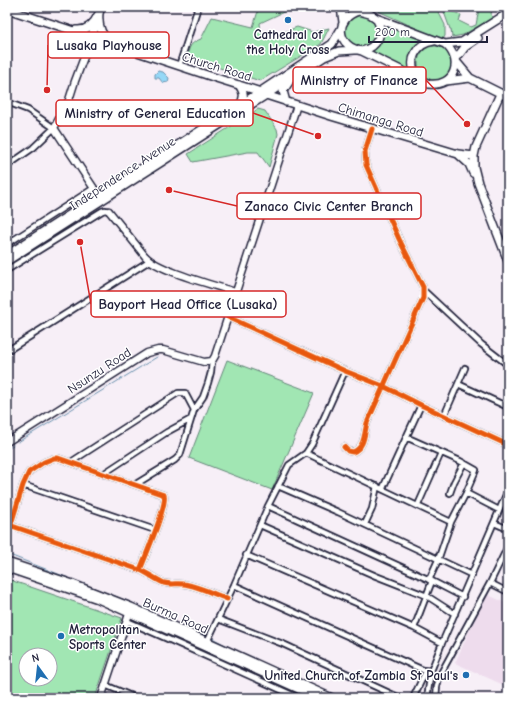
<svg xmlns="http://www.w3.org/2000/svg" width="515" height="705" font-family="'Comic Neue',sans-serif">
<rect width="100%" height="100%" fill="#f7eff7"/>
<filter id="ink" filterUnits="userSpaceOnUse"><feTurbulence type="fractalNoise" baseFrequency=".025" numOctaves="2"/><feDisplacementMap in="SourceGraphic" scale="8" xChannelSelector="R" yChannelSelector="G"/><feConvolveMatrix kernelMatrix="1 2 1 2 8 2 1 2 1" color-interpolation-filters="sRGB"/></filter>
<g filter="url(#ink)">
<path fill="#eedced" d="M486,594L508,604V687L455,663Z"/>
<path fill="#a1e6b3" stroke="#628477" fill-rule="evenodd" d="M267,7H291L290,9L260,23L261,33L268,38L297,27L313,32L329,28L321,44L260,81L192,59L188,54C189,45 193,42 201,39L212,17L253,27L259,8Z
M373,7H434L439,13L445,25V36L443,39L438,38L376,10Z
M481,7H493L491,14L492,18L463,35L452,37L451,29H450L444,12V10L446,9L461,15L459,21L471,27L476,25L478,14Z
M354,14L370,16C371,18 375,21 376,23C380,33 372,48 361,48C357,48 352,45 348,44L342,28Z
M381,21L426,40L423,42L411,71L369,52C381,46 387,35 381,21Z
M418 63a17 17 0 1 1 34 0a17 17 0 1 1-34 0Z
M258,109L265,111L277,129L278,134L269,167L258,152H248L193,162L188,154Z
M227,360L314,393L272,490L189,458Z
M7,579L122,618L95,698H7ZM26,655H50V679H26Z"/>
<path fill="#95d8f7" stroke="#678fac" d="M158,71L163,72L169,78L168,82L163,83L159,78H155V74Z"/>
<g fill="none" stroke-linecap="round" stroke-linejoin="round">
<path stroke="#678fac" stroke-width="1" d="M18,442L157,357
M7,449L13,445
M7,554L130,602L167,619
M192,631L206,635
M212,638L241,653"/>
<g stroke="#22223b" stroke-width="8">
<path id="minor" d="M179,66L198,7
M7,102L28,110L54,128L33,148L7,166
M7,244L94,188
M7,270L102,211L105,210L109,211
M423,290L481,344L508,365
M228,317L345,371L383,386L421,405L508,445
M7,351L149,261
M458,384L508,407
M444,416L465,368
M406,437L460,461L476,470L466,493L451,522L438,560L429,580
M344,447L348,451L353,452C365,447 364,434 367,423L423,298V287L399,239L366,165L365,151L372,129
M306,453L451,522
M71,462L178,393H185L194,410
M103,474L167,432L191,419
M136,484L175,460L180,455L194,410L203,397L208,383L211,372L212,361
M23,485L155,530
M278,486L338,512L472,575
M383,488L421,405
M450,493L454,482L464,463
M466,493L499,510
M418,505L441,453
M268,506L432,581L463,597
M494,523L508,529
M365,524L372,509L377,486
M260,525L376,576L427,596L455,614
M246,555L414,628L442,643
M140,570C145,557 168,504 164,495L58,458H54L44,462L29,472L23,485L11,524L12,526L140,570C149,574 155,579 164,583C171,585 177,583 183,584C196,585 214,594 227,599
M490,583L508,546
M234,585L423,670L431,671
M218,619L283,644L400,698
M127,621L170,640L299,698
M414,628L432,581
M207,642L234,585L268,506L289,465L306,453L312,444L345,371
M105,685L136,698
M413,698L426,671
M427,698L431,671L442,643L508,490
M436,698L437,686L440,675L490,583L508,592"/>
</g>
<g stroke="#22223b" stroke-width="9">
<path id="tertiary" d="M92,36L75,81L69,100L54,128L99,196
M109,211L145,256C158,271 214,285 235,292
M7,442L147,353L158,350H163L204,362L212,361L215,356L297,105
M101,698L131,608"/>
</g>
<g stroke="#22223b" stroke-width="10">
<path id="secondary" d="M341,7L343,22
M7,9L216,78L261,92L266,95L331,116L458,154L474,156
M359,11L370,14L376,18L445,44C464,60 455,87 429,84L362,51C336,47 334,18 359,11Z
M99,13C98,24 100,34 109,41
M76,30C87,31 94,24 98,15
M92,36L101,7
M445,44L462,42L508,13
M362,51C378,47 385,32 376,18
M455,60L465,47L478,38
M455,60L470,78L508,97
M418,77C406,62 416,43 434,41
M446,81L470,78
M239,85C244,92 245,97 240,105
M500,94L476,147L474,156V167L478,183L508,261
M286,102L283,91L289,82
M459,155L469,164L473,173
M7,255L240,105L320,52L332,44L341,29
M7,261L266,95L324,57L339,51L355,50
M7,562L70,583L131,607L332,698
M7,568L98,599L319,698"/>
</g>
<use href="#minor" stroke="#fff" stroke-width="4.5"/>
<use href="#tertiary" stroke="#fff" stroke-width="6"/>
<use href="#secondary" stroke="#fff" stroke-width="7"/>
<g stroke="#fff" stroke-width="8">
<path id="cycleway" d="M228,317L345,371L383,386L421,405L508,445
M344,447L348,451L353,452C365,447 364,434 367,423L423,298V287L399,239L366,165L365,151L372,129
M140,570C145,557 168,504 164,495L58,458H54L44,462L29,472L23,485L11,524L12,526L140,570C149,574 155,579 164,583C171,585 177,583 183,584C196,585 214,594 227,599"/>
</g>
<use href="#cycleway" stroke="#e8590c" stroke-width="5"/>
</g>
</g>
<g fill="#1f6fb2" stroke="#fff" stroke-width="1.5">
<circle cx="288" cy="20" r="4"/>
<circle cx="61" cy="636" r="4"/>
<circle cx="466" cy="675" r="4"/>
</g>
<g text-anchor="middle" stroke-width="3" stroke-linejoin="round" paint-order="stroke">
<g font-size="13" font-weight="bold" fill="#22223b" stroke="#fff">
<text x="288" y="39">Cathedral of<tspan x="288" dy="15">the Holy Cross</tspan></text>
<text x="69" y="634" text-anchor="start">Metropolitan<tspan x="69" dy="15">Sports Center</tspan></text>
<text x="458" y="680" text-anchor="end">United Church of Zambia St Paul's</text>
</g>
<g font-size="13" fill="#22223b" stroke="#fff">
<text transform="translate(217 66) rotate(17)" y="5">Church Road</text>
<text transform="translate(381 119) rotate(17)" y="5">Chimanga Road</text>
<text transform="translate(122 173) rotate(-33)" y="5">Independence Avenue</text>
<text transform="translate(99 370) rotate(-33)" y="5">Nsunzu Road</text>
<text transform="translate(176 615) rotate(24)" y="5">Burma Road</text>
</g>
</g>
<path fill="none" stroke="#d62828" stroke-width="1.5" d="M47 90L48 45M467 124L426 80M318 136L253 113M169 190L237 206M80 242L91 304"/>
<g fill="#d62828" stroke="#fff" stroke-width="1.5">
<circle cx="47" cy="90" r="4"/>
<circle cx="467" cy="124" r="4"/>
<circle cx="318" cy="136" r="4"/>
<circle cx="169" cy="190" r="4"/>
<circle cx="80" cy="242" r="4"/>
</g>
<g fill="#fff" stroke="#d62828" stroke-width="1.5">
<rect x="48" y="32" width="121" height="26" rx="4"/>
<rect x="293" y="67" width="133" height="26" rx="4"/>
<rect x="56" y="100" width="197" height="26" rx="4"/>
<rect x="237" y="193" width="184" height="26" rx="4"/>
<rect x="91" y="291" width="195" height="26" rx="4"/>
</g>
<g font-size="14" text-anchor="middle" font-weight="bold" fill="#22223b">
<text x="109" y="50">Lusaka Playhouse</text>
<text x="359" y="85">Ministry of Finance</text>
<text x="155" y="118">Ministry of General Education</text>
<text x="329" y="211">Zanaco Civic Center Branch</text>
<text x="188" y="309">Bayport Head Office (Lusaka)</text>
</g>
<rect width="515" height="705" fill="none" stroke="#fff" stroke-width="24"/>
<rect x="12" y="12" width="491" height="681" fill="none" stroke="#22223b" stroke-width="1.5" filter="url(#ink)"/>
<g transform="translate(38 667) rotate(345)"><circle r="19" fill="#ffffff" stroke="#a7a7b1"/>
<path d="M0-3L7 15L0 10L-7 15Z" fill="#1f6fb2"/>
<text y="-6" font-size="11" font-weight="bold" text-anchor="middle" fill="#22223b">N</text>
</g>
<path d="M369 36v6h118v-6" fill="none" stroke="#22223b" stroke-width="2"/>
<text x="375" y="36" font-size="12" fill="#22223b" stroke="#ffffff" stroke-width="3" paint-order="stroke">200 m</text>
</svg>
